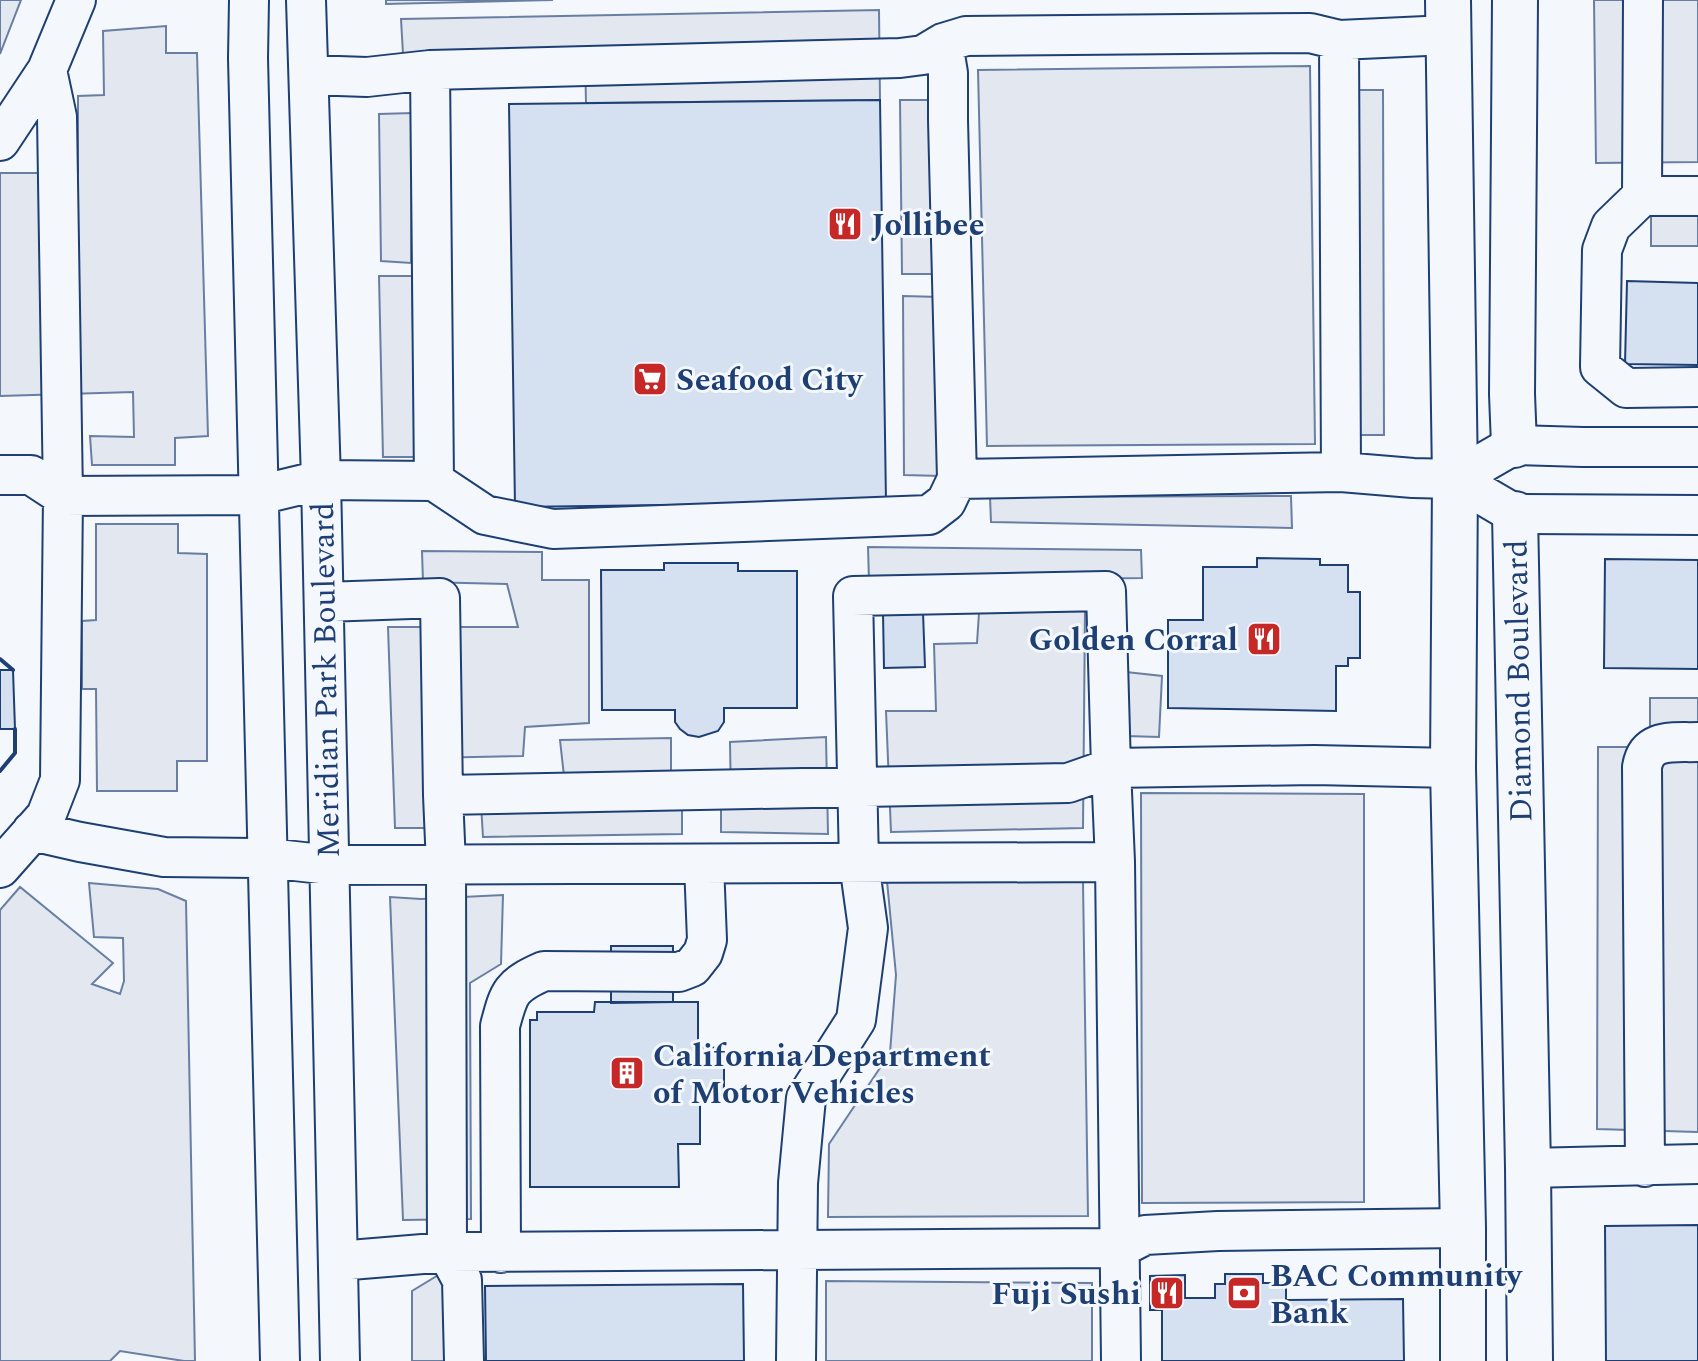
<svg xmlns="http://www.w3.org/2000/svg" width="1698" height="1361" font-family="Spectral,serif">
<rect width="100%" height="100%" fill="#f4f7fb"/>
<path fill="#e3e9f0" stroke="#687fa3" stroke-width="2" d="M0,0H21L0,54Z"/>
<path fill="#e3e8f0" stroke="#687fa3" stroke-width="2" d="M386,0H553L386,4Z
M1594,0H1698V162L1596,163Z
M879,10L880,100L586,103L585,55L403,54L401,19Z
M166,26V53H197L208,436L175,438V465H92L90,436L134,437L133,392L0,396V173H78V96L104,95L103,31Z
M1310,66L1315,444L987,446L978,70Z
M1357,90H1383L1384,435H1357Z
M900,100H935L938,274H902Z
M412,113L411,263L381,261L379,114Z
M1651,214L1698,215V246H1651Z
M379,276H412L415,457H383Z
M903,296L940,297L942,476L904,475Z
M1291,496L1292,528L991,522L990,497Z
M96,524H178V553L207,554V761H177V791H97L96,689H82V621L96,620Z
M868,547L1141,550L1142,578L869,581Z
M422,551L542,552V580H589V723L525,727L523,756L427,758L428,828H395L388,627H518L507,584L423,582Z
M1085,611L1083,828L891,832L886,711H936L934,644L977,643L979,613Z
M1126,672L1162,676L1159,737L1126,736Z
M1650,698H1698V1132L1597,1129L1598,747H1630L1650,729Z
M826,737L828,834L721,832V803L731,802L730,742Z
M671,738V803H682V834L483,837L481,804L565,785L560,740Z
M1141,793L1364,794V1202L1142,1203Z
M887,881L1083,882L1088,1216L828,1217L829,1144L890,1053L896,975Z
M89,883L158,889L186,901L195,1361H184L120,1351L110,1361H0V910L20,887L113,963L92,984L120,994L124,981L123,938L94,937Z
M503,895L501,964L470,983L471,1219L403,1220L390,897L421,899Z
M445,1271L452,1361H412V1291Z
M826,1281L1092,1283V1361H826Z"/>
<path fill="#d5e0f0" stroke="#1d3f73" stroke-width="2" d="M880,100L886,502L515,507L509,104Z
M1627,281L1698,283V365L1625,364Z
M1257,558L1320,559V565H1348V592H1360V658H1348V666H1336V711L1168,708V620H1203V567H1257Z
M1605,559L1698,560V669L1604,668Z
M664,563H738V571H797V708H724V722L718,731L699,737L688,735L680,729L675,722V710H602L601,570H664Z
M923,612L925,667L884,668L883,613Z
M0,670H13L15,729H0Z
M611,946H673V1002L611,1003Z
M595,1002H698V1047L724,1048V1098L700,1099V1144H678L679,1187H530V1020H537V1012H594Z
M1698,1225V1361H1606L1605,1226Z
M1225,1274H1263V1283H1286V1300L1403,1299L1404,1361H1162V1310H1150V1276L1185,1275V1298H1215V1284H1225Z
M743,1284L744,1361H486L485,1286Z"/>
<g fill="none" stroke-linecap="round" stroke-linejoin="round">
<g stroke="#1d3f73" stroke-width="42">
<path id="minor" d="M249,0L248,58L280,1361
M306,0L321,480L340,1361
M1643,0L1642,196H1698
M943,43L948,73V120L957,479
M430,70L900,58L923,55L943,43L966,36L1310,33L1339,40
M309,75L367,77L430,70L434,481
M0,141L47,70L76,0
M1642,196L1611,226L1602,250L1600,367L1626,388L1698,387
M1341,472L1339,40L1448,35
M0,475H31L63,496L259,495L321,480L434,481L485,515L553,529L929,515L946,502L957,479L1341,472L1413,478L1455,479L1515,514L1698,515
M1455,479L1514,445L1583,447H1698
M324,602L440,598L443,795L446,865L447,1252L462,1280L464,1361
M443,795L1068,783L1111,768L1115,862L1121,1361
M32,831L80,842L164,857L268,858L330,865L1115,862
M0,868L46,816L60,780L63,496L57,117L47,70
M1645,1167L1642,767C1647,737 1674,743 1698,742
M1528,1168L1698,1164
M501,1253L500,1026C509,992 510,986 544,971L679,972L692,967L703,953L707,940L704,864
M338,1261L447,1252L1120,1248L1145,1235L1218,1231L1463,1228
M796,1361L798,1183L806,1098L856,1020L868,928L859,863L853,596L1106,591L1111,768L1314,765L1453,768"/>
</g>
<g stroke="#1d3f73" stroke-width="48">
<path id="major" d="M1448,0L1455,479L1453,768L1463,1228V1361
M1514,445L1512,394L1515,0
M1515,514L1528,1168L1530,1361"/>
</g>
<use href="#minor" stroke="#f4f7fb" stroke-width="38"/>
<use href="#major" stroke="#f4f7fb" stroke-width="44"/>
<path stroke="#1d3f73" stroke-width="4" d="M0,659L13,670
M0,771L15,753V729"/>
</g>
<defs>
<g id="restaurant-square" transform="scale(1.8)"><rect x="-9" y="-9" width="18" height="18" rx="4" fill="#c62828" stroke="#f4f7fb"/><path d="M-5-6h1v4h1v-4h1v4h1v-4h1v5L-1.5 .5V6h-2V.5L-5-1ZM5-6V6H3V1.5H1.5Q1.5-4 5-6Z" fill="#fff"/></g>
<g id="supermarket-square" transform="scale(1.8)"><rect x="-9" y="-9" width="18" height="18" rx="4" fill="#c62828" stroke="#f4f7fb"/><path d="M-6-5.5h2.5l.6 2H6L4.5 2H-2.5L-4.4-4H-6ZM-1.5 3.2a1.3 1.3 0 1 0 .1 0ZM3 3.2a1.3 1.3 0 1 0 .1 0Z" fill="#fff"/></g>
<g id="building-square" transform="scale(1.8)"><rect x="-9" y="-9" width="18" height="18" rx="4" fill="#c62828" stroke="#f4f7fb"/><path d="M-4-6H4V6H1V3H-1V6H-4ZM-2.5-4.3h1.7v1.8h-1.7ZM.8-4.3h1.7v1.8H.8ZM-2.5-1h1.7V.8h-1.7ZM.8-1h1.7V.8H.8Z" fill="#fff"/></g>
<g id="bank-square" transform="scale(1.8)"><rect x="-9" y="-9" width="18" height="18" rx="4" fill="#c62828" stroke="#f4f7fb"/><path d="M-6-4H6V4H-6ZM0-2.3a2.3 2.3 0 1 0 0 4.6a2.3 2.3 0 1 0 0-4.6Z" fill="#fff"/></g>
</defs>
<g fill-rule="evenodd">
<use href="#restaurant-square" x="845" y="224"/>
<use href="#supermarket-square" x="650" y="379"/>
<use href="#restaurant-square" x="1264" y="639"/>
<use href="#building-square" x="627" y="1073"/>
<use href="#restaurant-square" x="1167" y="1293"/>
<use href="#bank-square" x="1244" y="1293"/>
</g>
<g text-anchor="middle" stroke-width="6" stroke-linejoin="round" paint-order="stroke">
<g font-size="32" font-weight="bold" fill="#1d3f73" stroke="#f4f7fb" text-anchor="start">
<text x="871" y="235">Jollibee</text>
<text x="676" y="390">Seafood City</text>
<text x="1238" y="650" text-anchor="end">Golden Corral</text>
<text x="653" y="1066">California Department<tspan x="653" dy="37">of Motor Vehicles</tspan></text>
<text x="1270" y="1286">BAC Community<tspan x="1270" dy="37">Bank</tspan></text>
<text x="1141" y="1304" text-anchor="end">Fuji Sushi</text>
</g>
<g font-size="32" fill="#1d3f73" stroke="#f4f7fb">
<text transform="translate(325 680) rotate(-91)" y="11">Meridian Park Boulevard</text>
<text transform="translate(1518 681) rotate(-91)" y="11">Diamond Boulevard</text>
</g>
</g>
</svg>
